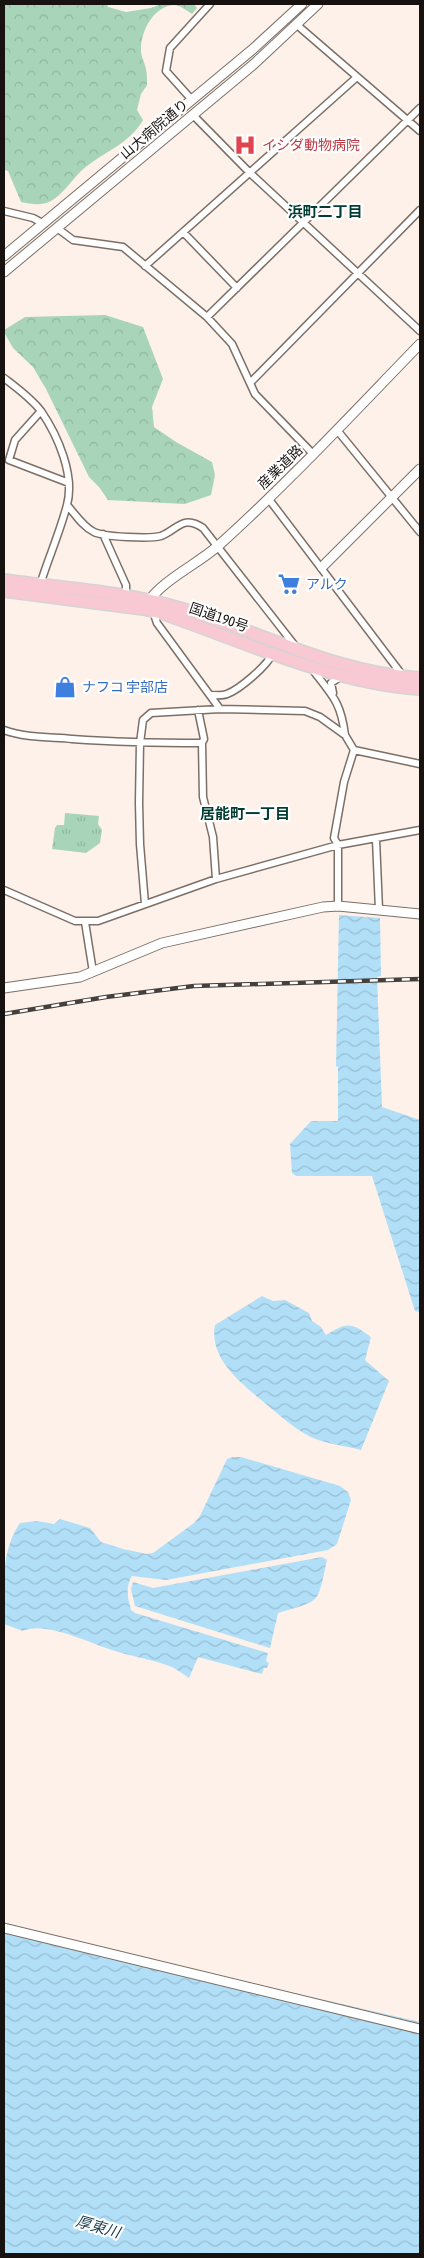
<svg xmlns="http://www.w3.org/2000/svg" width="424" height="2258" font-family="'Asap Condensed','Noto Sans JP',sans-serif">
<defs>
<pattern id="forest-crowns" width="20" height="18" patternUnits="userSpaceOnUse" patternTransform="scale(1.25)"><rect width="20" height="18" fill="#a8d5b9"/><path d="M2 6a3 3 0 1 1 6 0M12 15a3 3 0 1 1 6 0" fill="none" stroke="#90b69e"/></pattern>
<pattern id="park-tufts" width="24" height="20" patternUnits="userSpaceOnUse" patternTransform="scale(1.25)"><rect width="24" height="20" fill="#a8d5b9"/><path d="M3 7l-1-3M5 7V3M7 7l1-3M15 17l-1-3M17 17v-4M19 17l1-3" fill="none" stroke="#90b69e"/></pattern>
<pattern id="water-waves" width="16" height="10" patternUnits="userSpaceOnUse" patternTransform="scale(1.25)"><rect width="16" height="10" fill="#b1dff8"/><path d="M0 5q4-4 8 0t8 0" fill="none" stroke="#98bed3"/></pattern>
</defs>
<rect width="100%" height="100%" fill="#fdf1e9"/>
<path fill="url(#forest-crowns)" d="M4,4H107L108,7L126,12L151,8L161,4H194L197,8L192,14C186,10 181,6 175,5C154,5 140,32 141,51C141,57 145,63 146,69C147,74 147,80 147,85L141,94L137,110L143,120C130,144 101,153 81,171C72,180 62,195 51,201C41,206 31,204 21,202L8,171L4,170Z
M105,315L143,327L163,379L152,407L154,427L176,442L212,462L215,475L211,495L185,504L108,500L99,487L89,477L46,389L33,367L13,348L4,332V330L25,317Z"/>
<path fill="url(#park-tufts)" d="M65,813L99,816L98,824L102,830L100,843L86,853L52,849L55,828L57,825H64Z"/>
<path fill="url(#water-waves)" d="M339,915L380,918L381,976L377,977L382,1107L420,1120V1312L415,1311L372,1176H296L292,1173L290,1144L311,1121H338V1066L336,1067Z
M262,1296L273,1301L285,1300L309,1313L312,1321L321,1327L326,1335C347,1322 351,1322 371,1337L365,1360L389,1381L361,1450C346,1446 327,1444 313,1438C298,1431 285,1420 272,1409C248,1388 208,1362 215,1325Z
M233,1457H241L340,1486L348,1492L351,1500L337,1544L328,1550L166,1580L132,1576C125,1587 128,1599 131,1610L135,1613L268,1653L266,1661L269,1663L267,1668H264L262,1674L198,1657L189,1678C183,1674 178,1670 172,1667C152,1659 129,1656 109,1649C87,1642 45,1621 23,1631L4,1624C4,1590 0,1552 20,1523L37,1521L54,1524L60,1519L90,1528L101,1542L123,1549L147,1554L153,1553L194,1523L200,1516L227,1459Z
M322,1557L327,1560C317,1605 322,1600 278,1613L270,1648L135,1606L131,1589L133,1582L153,1588Z
M4,1926L420,2022V2254H4Z"/>
<g fill="none" stroke-linecap="round" stroke-linejoin="round">
<g stroke="#7c6f66" stroke-width="9">
<path id="street" d="M297,25L420,131
M192,100L166,71L170,48L210,4
M193,115L250,173L420,331
M4,211L33,218L44,224
M57,228L73,240L123,247L207,317L232,344L255,394L313,454
M183,232L237,288
M145,266L357,77
M207,317L420,108
M4,378C17,388 31,398 41,411C58,436 75,475 67,505C60,532 48,559 40,585
M250,383L420,210
M41,411L15,440L9,460L69,483
M337,430L420,532
M268,498L403,676
M67,505C75,514 83,527 94,532C104,537 150,539 161,536C177,530 183,514 203,528L296,647
M103,534L126,585V596
M153,611L157,623L220,709
M313,668L315,673C334,697 341,704 345,735
M333,693L331,683L340,677
M211,695C216,695 222,696 227,694C240,689 267,666 273,653
M198,710L204,739L202,743L203,797L213,837L216,879
M4,730C25,738 50,737 72,739C115,742 158,743 202,743
M376,839L379,910
M4,890L75,921H98L216,879L338,845L420,830
M145,904L140,844L139,803L140,743L143,720L151,713L220,709L305,711L320,717L345,735L354,750L420,764
M338,906V845L334,838L344,782L354,750
M85,922L93,972"/>
</g>
<g stroke="#7c6f66" stroke-width="11">
<path id="secondary" d="M4,256L253,49L302,4
M4,272L254,64L318,4
M322,567L420,469
M147,603C164,579 196,565 218,546C289,482 354,412 420,344
M4,988L80,977L162,943L323,907L338,906L420,914
M4,1928L420,2029"/>
</g>
<g stroke="#d5d4d4" stroke-width="14">
<path id="highway" d="M4,580C61,588 121,591 176,607C258,630 334,673 420,678
M4,591L143,609L161,613C245,642 331,683 420,689"/>
</g>
<use href="#street" stroke="#fff" stroke-width="6"/>
<use href="#secondary" stroke="#fff" stroke-width="9"/>
<use href="#highway" stroke="#f8c8d3" stroke-width="11"/>
<g stroke="#46403c" stroke-width="4.5">
<path id="rail" d="M4,1014L106,997L194,986L420,979"/>
</g>
<use href="#rail" stroke="#fff" stroke-width="2.5" stroke-dasharray="8" stroke-linecap="butt"/>
</g>
<defs>
<g id="hospital-bare" transform="scale(1.725)"><path d="M-5-5h3v3.5h4V-5h3V5h-3V1.5h-4V5h-3Z" fill="#e0444e" stroke="#fff" stroke-width="2.5" paint-order="stroke"/></g>
<g id="supermarket-bare" transform="scale(1.725)"><path d="M-6-5.5h2.5l.6 2H6L4.5 2H-2.5L-4.4-4H-6ZM-1.5 3.2a1.3 1.3 0 1 0 .1 0ZM3 3.2a1.3 1.3 0 1 0 .1 0Z" fill="#3f7fe0" stroke="#fff" stroke-width="2.5" paint-order="stroke"/></g>
<g id="shop-bare" transform="scale(1.725)"><path d="M-5-2.5h2.3a2.7 3.5 0 0 1 5.4 0H5L5.5 6h-11ZM-1.5-2.5h3a1.5 2.3 0 0 0-3 0Z" fill="#3f7fe0" stroke="#fff" stroke-width="2.5" paint-order="stroke"/></g>
</defs>
<g fill-rule="evenodd">
<use href="#hospital-bare" x="245" y="145"/>
<use href="#supermarket-bare" x="289" y="584"/>
<use href="#shop-bare" x="65" y="687"/>
</g>
<g text-anchor="middle" stroke-width="4.5" stroke-linejoin="round" paint-order="stroke">
<g font-size="14" fill="#17120f" stroke="#fff">
<text transform="translate(154 129) rotate(-40)" y="5">山大病院通り</text>
<text transform="translate(280 467) rotate(-44)" y="5">産業道路</text>
<text transform="translate(219 617) rotate(19)" y="5">国道190号</text>
</g>
<g font-size="14" fill="#be3a42" stroke="#fff" text-anchor="start">
<text x="262" y="150">イシダ動物病院</text>
</g>
<g font-size="14" fill="#366cbe" stroke="#fff" text-anchor="start">
<text x="306" y="589">アルク</text>
<text x="82" y="692">ナフコ 宇部店</text>
</g>
<g font-size="15" font-weight="bold" fill="#003c31" stroke="#fff">
<text x="325" y="217">浜町二丁目</text>
<text x="245" y="819">居能町一丁目</text>
</g>
<g font-size="15" font-style="italic" fill="#15394a" stroke="#fff">
<text transform="translate(98 2227) rotate(16)" y="5">厚東川</text>
</g>
</g>
<rect width="424" height="2258" fill="none" stroke="#17120f" stroke-width="10"/>
</svg>
